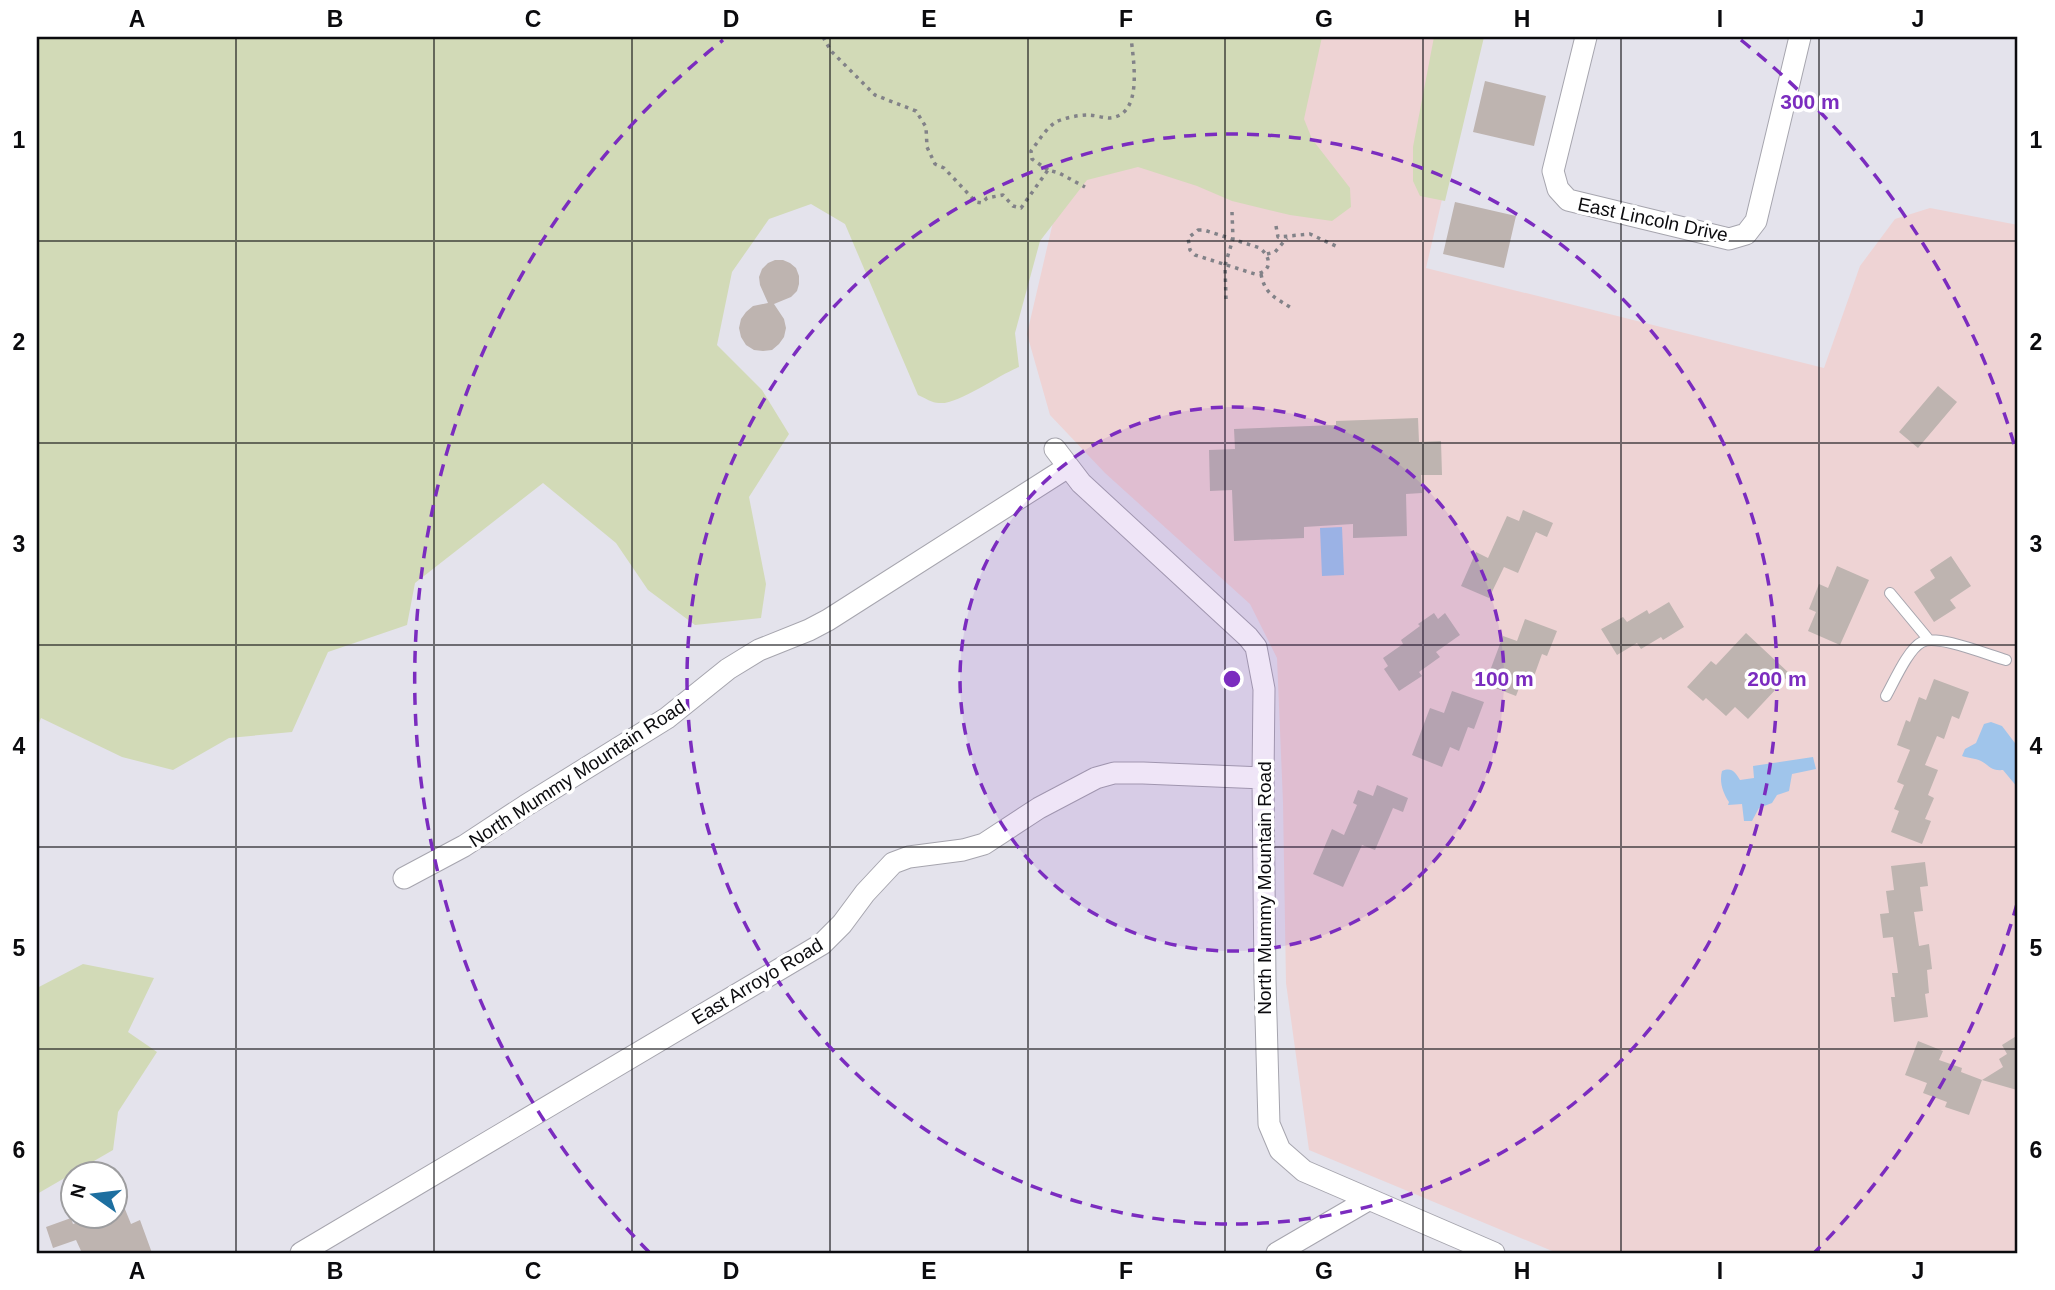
<svg xmlns="http://www.w3.org/2000/svg" width="2055" height="1290" font-family="Arial,sans-serif">
<rect width="100%" height="100%" fill="#e4e3ec"/>
<path fill="#eed3d4" d="M1096,37H1480L1426,268L1824,368L1860,266L1895,219L1930,208L2018,225V1253H1557L1309,1150L1286,983L1283,802L1277,658L1250,604L1105,473L1050,415L1027,334Z"/>
<path fill="#d2dab7" d="M37,37H1322L1304,119L1312,139L1350,188L1351,207L1332,221L1290,215L1232,201L1197,186L1138,167L1087,180L1040,241L1015,333L1019,367C998,375 958,405 939,403C932,403 925,398 918,395L845,224L811,204L769,219L732,272L717,345L762,390L789,434L749,497L766,584L761,618L695,625L648,590L616,543L543,483L415,583L407,625L328,652L292,732L229,738L173,770L122,757L41,718L37,728Z
M1434,37H1484L1445,201L1420,196L1413,181V147Z
M83,964L154,978L128,1032L157,1052L118,1112L113,1150L37,1194V988Z"/>
<path fill="#a0c5eb" d="M1342,527L1344,575L1322,576L1320,528Z
M1991,722L2002,726L2018,747V788L2003,770C1991,771 1990,766 1981,761C1975,758 1968,758 1962,756L1965,749L1976,743L1984,724Z
M1813,757L1816,769L1792,774L1789,791L1777,795L1772,803L1759,808L1752,821H1744L1742,804L1728,805L1729,802C1723,793 1719,782 1722,771C1732,767 1735,772 1740,780L1754,778L1753,766Z"/>
<path fill="#beb4b0" d="M1485,81L1546,96L1534,146L1473,132Z
M1455,202L1516,216L1504,268L1443,254Z
M775,260H783L790,263L796,268L799,276V284L797,291L791,297L774,304L784,319L786,328L784,337L779,344L772,350L763,351L754,350L746,345L741,337L739,328L741,319L746,312L753,306L768,303L760,285L759,277L762,269L768,263Z
M1938,386L1957,402L1918,448L1899,432Z
M1418,418L1419,442L1441,441L1442,475H1421L1422,493L1406,494L1407,536L1353,538V524L1304,527V538L1234,541L1232,490L1210,491L1209,450L1235,449L1234,429L1336,425V421Z
M1523,510L1553,523L1547,537L1536,532L1518,573L1504,567L1489,598L1461,586L1476,552L1488,558L1507,516L1519,521Z
M1951,556L1971,586L1950,600L1956,608L1934,622L1914,592L1935,578L1930,570Z
M1837,566L1869,580L1840,645L1808,631L1816,612L1809,609L1819,584L1828,588Z
M1669,602L1684,627L1663,640L1661,637L1641,649L1637,643L1617,655L1601,629L1623,617L1627,622L1647,610L1649,614Z
M1434,613L1438,619L1445,613L1460,635L1436,652L1440,657L1419,672L1422,676L1399,691L1384,669L1388,666L1383,658L1403,644L1401,640L1420,626L1418,624Z
M1525,619L1557,631L1547,656L1542,654L1533,679L1524,675L1516,696L1485,684L1503,636L1517,641Z
M1746,633L1790,674L1748,719L1735,707L1726,716L1706,698L1703,701L1687,687L1711,661L1716,665Z
M1934,679L1969,692L1959,719L1952,716L1944,739L1937,736L1925,765L1938,770L1928,795L1934,798L1925,819L1931,821L1922,844L1891,832L1899,811L1894,809L1904,785L1897,782L1910,750L1897,745L1906,720L1910,722L1919,697L1926,700Z
M1452,691L1484,702L1474,729L1468,727L1459,751L1450,747L1442,767L1412,755L1430,708L1444,713Z
M1377,785L1408,798L1403,812L1393,808L1375,850L1362,845L1343,887L1313,874L1332,829L1344,835L1357,805L1353,803L1358,790L1373,796Z
M1925,862L1928,886L1920,887L1923,911L1914,912L1919,946L1929,944L1932,969L1927,970L1929,993L1925,994L1928,1017L1894,1022L1891,997H1895L1892,973H1898L1893,937L1883,938L1880,914L1889,913L1886,891L1894,890L1891,866Z
M2018,1035V1092L2017,1090L1982,1080L1969,1115L1945,1107L1947,1102L1923,1093L1927,1083L1905,1075L1918,1041L1943,1051L1939,1060L1962,1068L1961,1072L1982,1080L2003,1067L1999,1059L2007,1054L2002,1045Z
M116,1187L131,1224L140,1220L152,1253H82L76,1240L53,1248L46,1227L71,1218L73,1224L93,1216H116Z"/>
<g fill="none" stroke-linecap="round" stroke-linejoin="round">
<g stroke="#a6a5ae" stroke-width="12">
<path id="service" d="M1890,593L1929,640
M1886,696C1894,682 1908,649 1922,642C1937,634 1988,655 2006,660"/>
</g>
<g stroke="#a6a5ae" stroke-width="23">
<path id="minor" d="M1586,37L1553,171L1558,189L1568,200L1729,239L1746,234L1756,221L1800,37
M1055,449L1081,483L1248,637L1256,647L1264,689L1263,778L1265,981L1269,1124L1280,1150L1304,1171L1494,1253
M404,878L464,846L525,806L667,718L728,669L759,650L809,630L828,620L1068,467
M301,1253L822,944L842,924L865,893L893,863L909,857L963,850L984,844L1039,808L1096,778L1114,773H1143L1263,778
M1277,1253L1368,1200"/>
</g>
<path stroke="#828288" stroke-width="3.5" stroke-dasharray="3.5 5" stroke-linecap="butt" d="M823,37L831,51L875,95L916,111L926,127L927,147L935,164L944,168L976,202L982,203L987,198L1003,195L1013,206L1021,208L1048,170L1059,173L1085,187
M1048,170L1032,159L1031,151C1038,142 1046,128 1056,122C1064,118 1078,115 1088,115C1095,115 1103,118 1110,118C1144,115 1133,59 1131,37
M1276,226L1278,237L1310,234L1340,248
M1198,230H1204L1260,248C1271,257 1273,272 1255,274L1195,255L1190,250L1188,238Z
M1267,254L1275,252L1287,238
M1261,274C1265,295 1276,298 1293,309
M1226,299L1225,265L1233,239L1232,212"/>
<use href="#service" stroke="#fff" stroke-width="10"/>
<use href="#minor" stroke="#fff" stroke-width="21"/>
</g>
<path fill="none" stroke="#0b0b0e" stroke-width="2" stroke-opacity="0.55" d="M236,37V1253M434,37V1253M632,37V1253M830,37V1253M1028,37V1253M1225,37V1253M1423,37V1253M1621,37V1253M1819,37V1253M37,241H2018M37,443H2018M37,645H2018M37,847H2018M37,1049H2018"/>
<circle cx="1232" cy="679" r="272" fill="#7b2cbf" fill-opacity=".12"/>
<g fill="none" stroke="#7b2cbf" stroke-width="3.5" stroke-dasharray="12 9">
<circle cx="1232" cy="679" r="272"/>
<circle cx="1232" cy="679" r="545"/>
<path d="M2017 904A817 817 0 0 1 1815 1252M649 1252A817 817 0 0 1 723 40M1741 40A817 817 0 0 1 2017 454"/>
</g>
<g text-anchor="middle" stroke-width="7" stroke-linejoin="round" paint-order="stroke">
<g font-size="19" fill="#0b0b0e" stroke="#fff">
<text transform="translate(1653 219) rotate(12)" y="7">East Lincoln Drive</text>
<text transform="translate(577 773) rotate(-33)" y="7">North Mummy Mountain Road</text>
<text transform="translate(1264 888) rotate(-90)" y="7">North Mummy Mountain Road</text>
<text transform="translate(757 981) rotate(-31)" y="7">East Arroyo Road</text>
</g>
</g>
<circle cx="1232" cy="679" r="10" fill="#7b2cbf" stroke="#fff" stroke-width="3.5"/>
<g font-size="21" text-anchor="middle" font-weight="bold" fill="#7b2cbf" stroke="#fff" stroke-width="7" stroke-linejoin="round" paint-order="stroke">
<text x="1810" y="109">300 m</text>
<text x="1504" y="686">100 m</text>
<text x="1777" y="686">200 m</text>
</g>
<rect width="2055" height="1290" fill="none" stroke="#ffffff" stroke-width="77"/>
<g transform="translate(94 1195) rotate(284)"><circle r="33" fill="#ffffff" stroke="#9d9d9f" stroke-width="2"/>
<path d="M0-5L12 26L0 18L-12 26Z" fill="#1d6fa0"/>
<text y="-10" font-size="19" font-weight="bold" text-anchor="middle" fill="#0b0b0e">N</text>
</g>
<rect x="38" y="38" width="1978" height="1214" fill="none" stroke="#0b0b0e" stroke-width="2.5"/>
<g font-size="23" text-anchor="middle" font-weight="bold" fill="#0b0b0e">
<text x="137" y="27">A</text>
<text x="335" y="27">B</text>
<text x="533" y="27">C</text>
<text x="731" y="27">D</text>
<text x="929" y="27">E</text>
<text x="1126" y="27">F</text>
<text x="1324" y="27">G</text>
<text x="1522" y="27">H</text>
<text x="1720" y="27">I</text>
<text x="1918" y="27">J</text>
<text x="19" y="148">1</text>
<text x="2036" y="148">1</text>
<text x="19" y="350">2</text>
<text x="2036" y="350">2</text>
<text x="19" y="552">3</text>
<text x="2036" y="552">3</text>
<text x="19" y="754">4</text>
<text x="2036" y="754">4</text>
<text x="19" y="956">5</text>
<text x="2036" y="956">5</text>
<text x="19" y="1158">6</text>
<text x="2036" y="1158">6</text>
<text x="137" y="1279">A</text>
<text x="335" y="1279">B</text>
<text x="533" y="1279">C</text>
<text x="731" y="1279">D</text>
<text x="929" y="1279">E</text>
<text x="1126" y="1279">F</text>
<text x="1324" y="1279">G</text>
<text x="1522" y="1279">H</text>
<text x="1720" y="1279">I</text>
<text x="1918" y="1279">J</text>
</g>
</svg>
